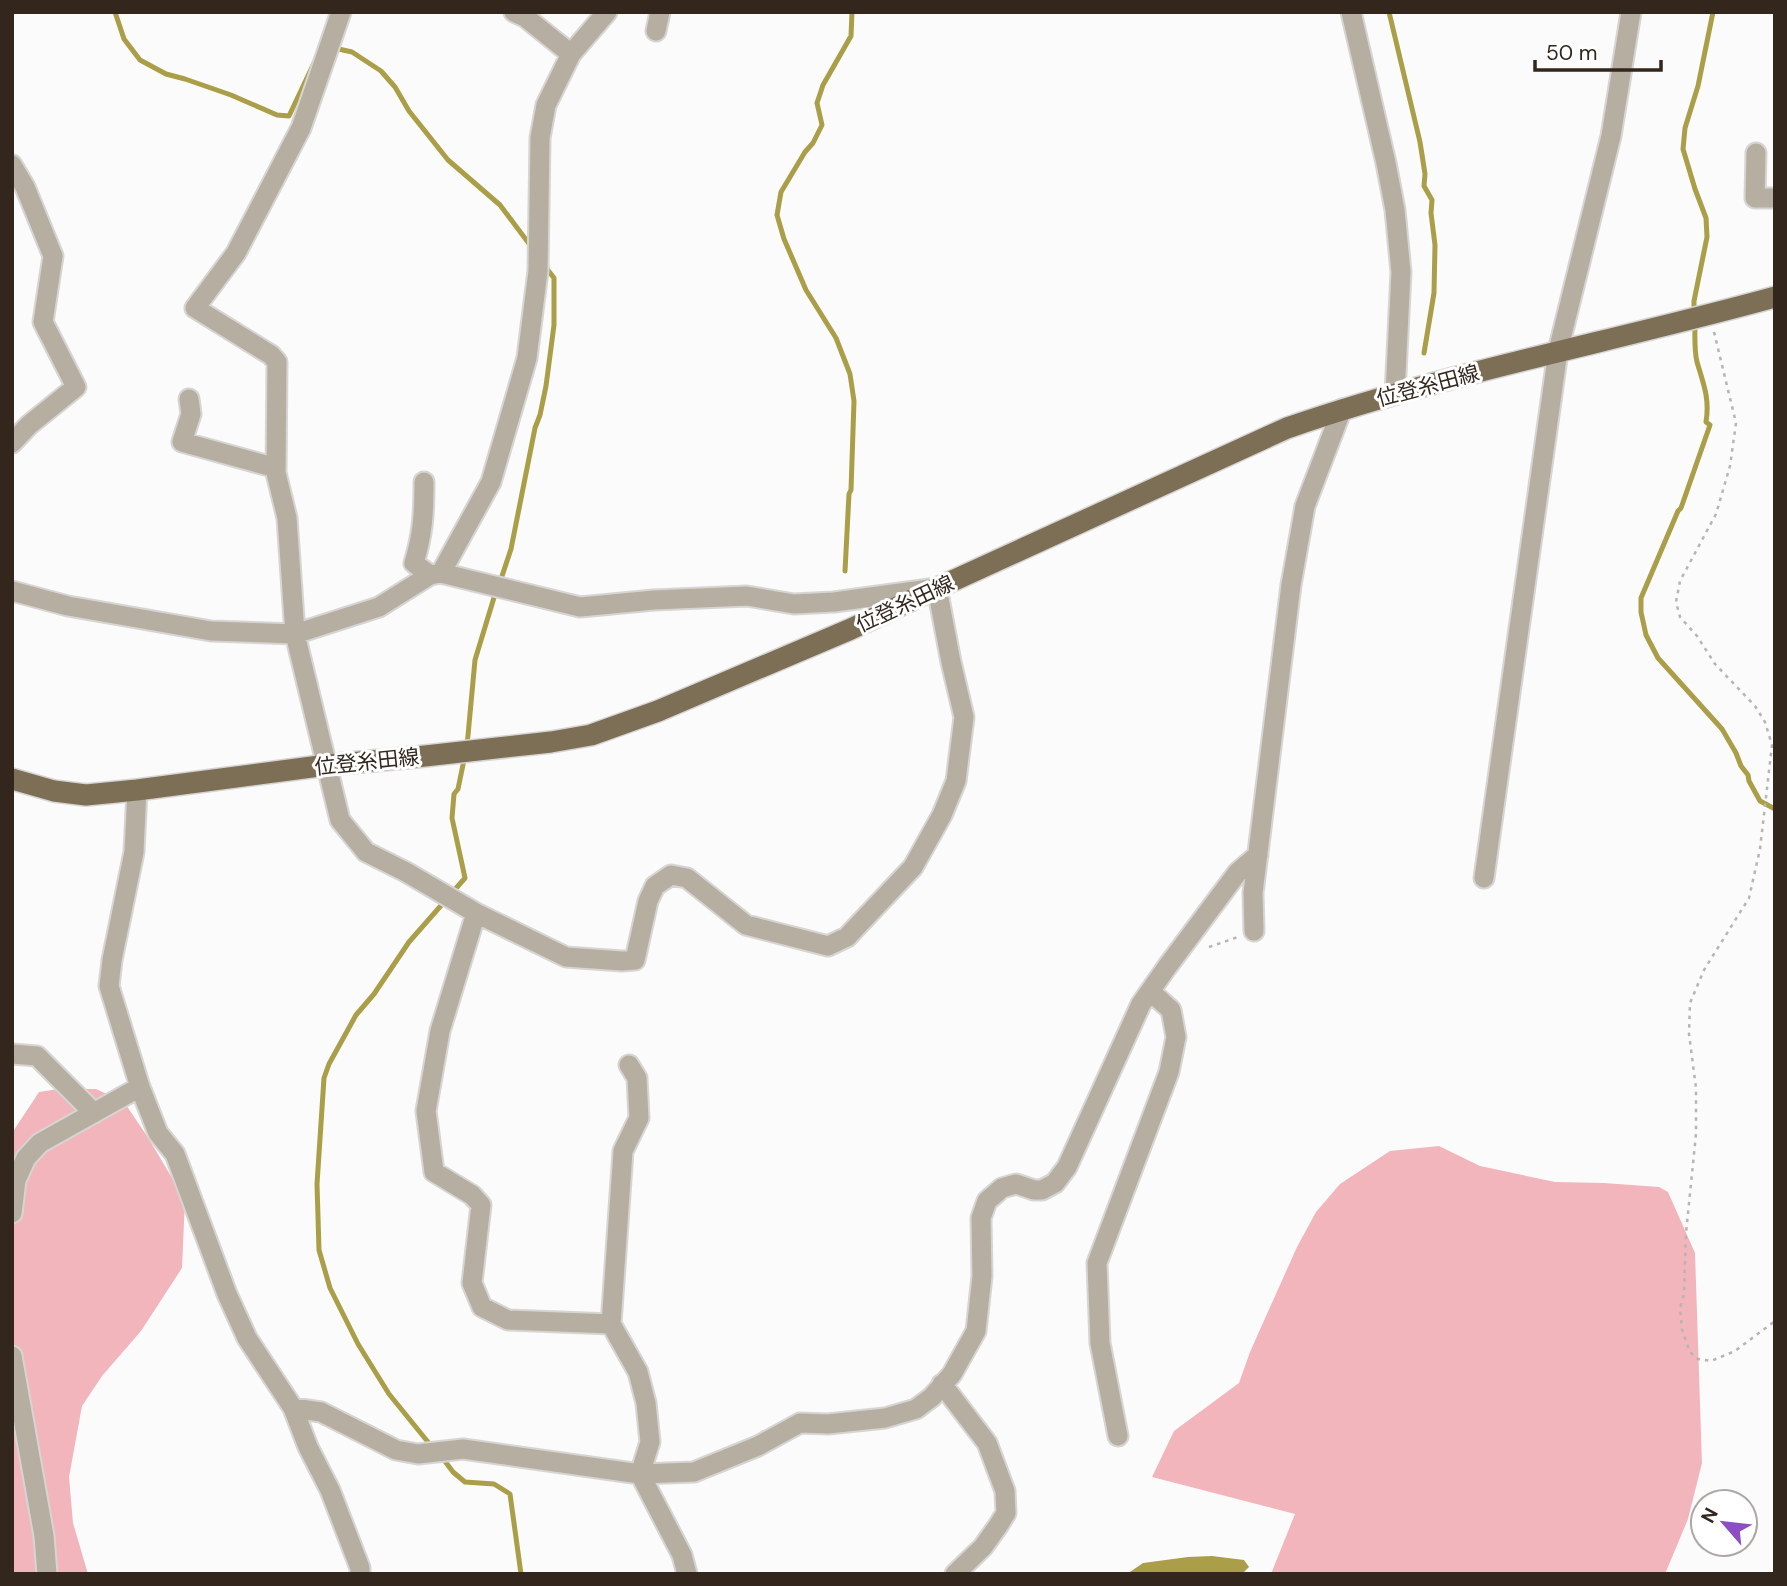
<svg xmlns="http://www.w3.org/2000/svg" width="1787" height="1586" font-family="'DM Sans','Noto Sans JP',sans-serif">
<rect width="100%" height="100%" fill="#fbfbfb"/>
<path fill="#f2b5bc" d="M59,1089H96L124,1102L149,1139L185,1200L182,1268L141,1331L102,1376L82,1406L69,1477L73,1523L88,1574H12V1133L39,1092Z
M1439,1146L1480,1166L1555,1182L1604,1183L1659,1187L1668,1192L1695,1253L1702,1463L1688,1519L1665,1574H1271L1295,1514L1152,1477L1174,1431L1239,1383L1250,1352L1297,1247L1316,1212L1340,1184L1390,1151Z"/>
<path fill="#ab9e48" d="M1212,1556L1244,1560L1249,1567L1242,1574H1127L1143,1563L1188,1557Z"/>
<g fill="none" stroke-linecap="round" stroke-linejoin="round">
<path stroke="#ab9e48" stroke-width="5" d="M115,12L124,39L140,60L166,74L185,79L231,95L277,115L289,116L314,63
M1389,12L1420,142L1425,174L1424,186L1432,200L1431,213L1435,245L1434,293L1424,353
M334,48L352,52L381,71L395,87L409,111L448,160L500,205L533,249
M1694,313V301L1707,237L1706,218L1695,189L1683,149L1685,128L1698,86L1713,12
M1695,323C1695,335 1694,350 1697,362C1703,383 1710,398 1706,422L1710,425L1681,508L1678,511L1641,598V612L1646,635L1658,658L1722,729L1736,753L1741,766L1748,775L1749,781L1760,801L1775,809
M845,571L849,494L851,490L854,401L850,374L836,338L806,290L784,239L777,215L781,192L805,152L813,143L822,125L817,103L823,85L851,36L852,12
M500,582L511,549L535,428L540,415L546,386L554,325V278L544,265
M467,746L475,660L496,591
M451,894L465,878L452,818L454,794L458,789L465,755
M432,1447L389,1394L358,1344L330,1288L319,1250L317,1184L324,1078L329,1064L356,1015L374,994L409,942L445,901
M441,1456L453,1472L465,1482L494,1484L510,1494L521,1574"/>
<g stroke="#d7d5d3" stroke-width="23">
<path id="minor" d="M514,12L525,17L571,54
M1351,12L1386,163L1395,210L1401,272L1395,394
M656,31L660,12
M1756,153L1755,198H1775
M12,165L25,187L53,256L43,322L76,387L29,425L12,443
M189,399L191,414L182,442L276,468
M424,482C424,513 423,533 414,563L430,575
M441,573L491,482L527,358L538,271L540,138L546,105L571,54L607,12
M12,591L68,606L211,631L295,634L379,607L430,575L441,573L580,607L654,600L747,596L794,604L834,602L937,588L951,662L964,717L956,781L942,815L913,867L847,937L828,946L746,925L687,878L671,875L655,886L648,901L635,960L622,961L566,957L476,913L406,872L366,852L340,820L295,634L287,518L276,473L277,362L271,355L195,308L236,253L301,128L341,12
M137,790L134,852L112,960L109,986L140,1087L158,1133L175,1154L227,1294L247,1338L293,1408L308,1447L330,1490L360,1568V1574
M1484,878L1558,351L1611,136L1631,12
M476,913L440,1031L426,1111L434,1172L472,1195L481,1205L472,1283L482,1307L508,1320L611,1324L638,1372L646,1403L650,1442L640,1474L682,1555L687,1574
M1254,931L1253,893L1291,585L1305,506L1342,409
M12,1054L37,1056L94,1113
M12,1213L16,1180L26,1158L40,1143L140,1087
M611,1324L623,1151L639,1118L637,1078L629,1065
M12,1356L44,1536L47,1574
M942,1384L987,1443L1005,1491L1006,1513L998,1526L983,1547L955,1574
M293,1408L321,1412L396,1450L418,1454L463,1449L640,1474L694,1472L758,1446L800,1423L828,1424L885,1418L916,1409L932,1397L952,1374L976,1331L982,1276L981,1218L987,1201L1002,1188L1016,1184L1034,1190H1042L1055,1183L1067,1167L1141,1004L1167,967L1238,872L1258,855
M1118,1436L1100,1343L1097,1263L1169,1072L1176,1037L1171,1010L1150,991"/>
</g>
<g stroke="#d7d5d3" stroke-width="24">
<path id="major" d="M12,779L54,791L86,795L137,790L327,765L416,757L551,742L591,735L658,711L851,629L937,588L1287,428C1446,373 1612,342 1775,297"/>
</g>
<path stroke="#b8b4b1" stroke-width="2.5" stroke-dasharray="3.5 5" stroke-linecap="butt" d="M1714,332L1736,423L1730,466L1716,514L1680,581L1676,602L1680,617L1697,636L1715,664L1755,706L1765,722L1772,745L1760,849L1749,898L1704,970L1690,1003L1689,1034L1696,1088V1134L1686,1233L1684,1294L1680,1308L1682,1330L1690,1352L1698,1359L1711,1361L1735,1351L1775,1321
M1209,947L1238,937"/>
<use href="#minor" stroke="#b6aea1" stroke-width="19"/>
<use href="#major" stroke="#7d6e56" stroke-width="21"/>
</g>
<g text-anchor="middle" stroke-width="6" stroke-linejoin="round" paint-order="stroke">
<g font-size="21" fill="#32261d" stroke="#fff">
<text transform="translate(1428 386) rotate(-15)" y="7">位登糸田線</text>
<text transform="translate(905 604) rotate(-25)" y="7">位登糸田線</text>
<text transform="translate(367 762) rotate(-6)" y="7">位登糸田線</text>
</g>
</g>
<rect width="1787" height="1586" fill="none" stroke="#32261d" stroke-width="28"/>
<g transform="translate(1724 1523) rotate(298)"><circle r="33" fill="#ffffff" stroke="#ada8a5" stroke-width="2"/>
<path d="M0-5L12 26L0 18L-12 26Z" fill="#8b4ec4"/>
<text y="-10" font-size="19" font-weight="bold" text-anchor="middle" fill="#32261d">N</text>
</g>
<path d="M1535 60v10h126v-10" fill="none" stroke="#32261d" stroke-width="3.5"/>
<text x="1546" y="60" font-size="21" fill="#32261d" stroke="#ffffff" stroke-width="5" paint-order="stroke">50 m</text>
</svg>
